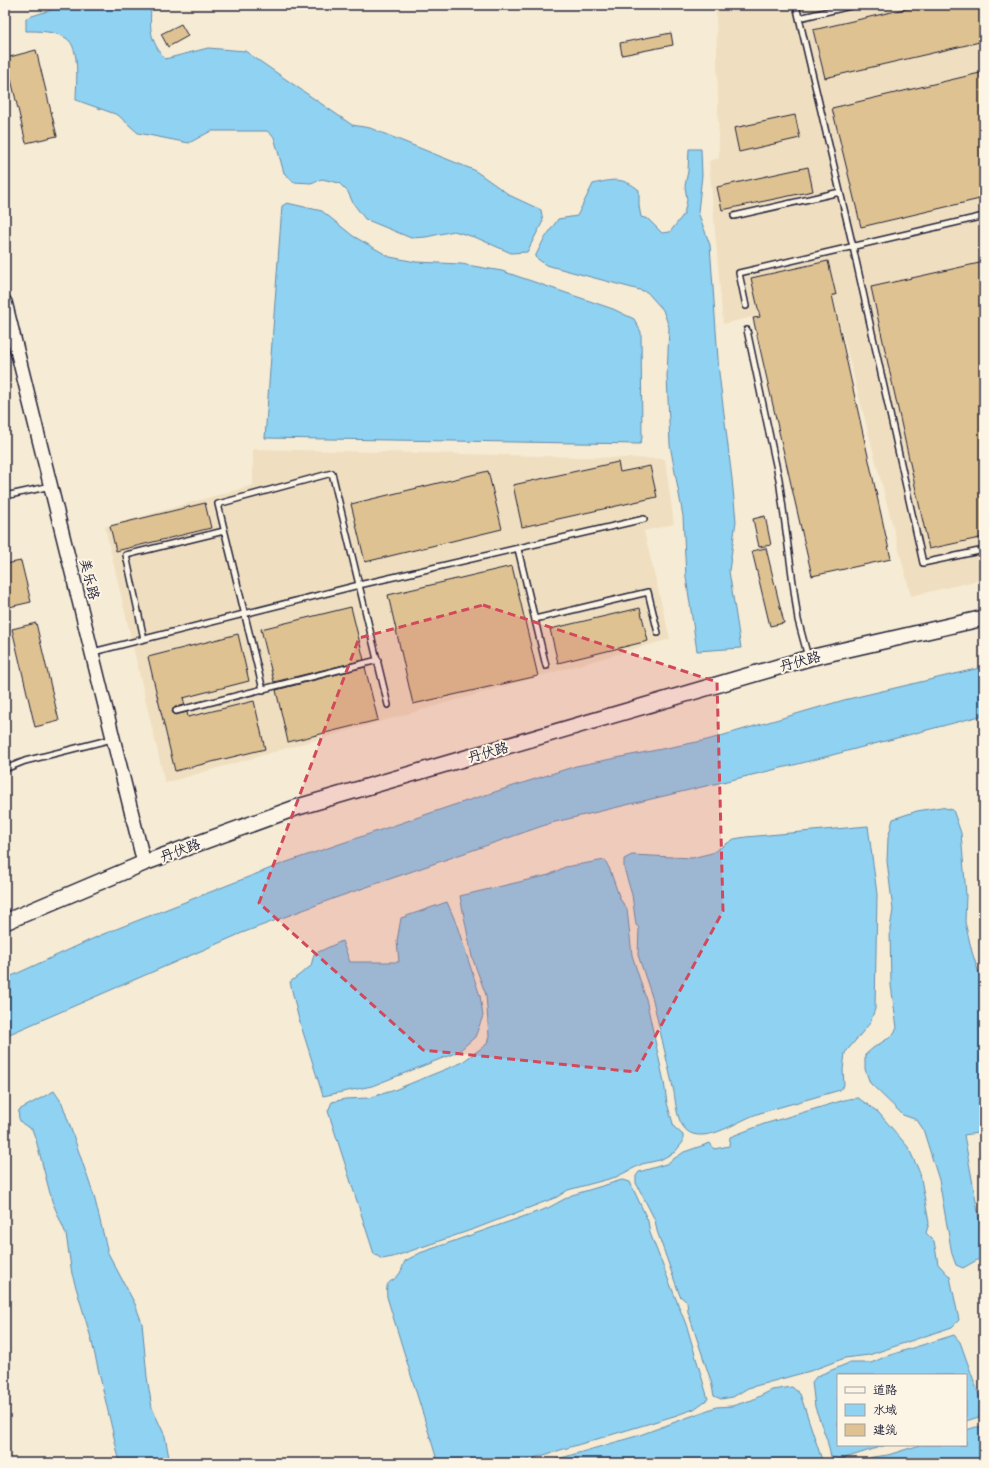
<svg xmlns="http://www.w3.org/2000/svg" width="989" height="1468" font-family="Caveat,'LXGW WenKai TC',sans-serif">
<rect width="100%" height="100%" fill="#f6ebd4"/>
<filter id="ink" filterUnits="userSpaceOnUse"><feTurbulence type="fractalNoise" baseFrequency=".025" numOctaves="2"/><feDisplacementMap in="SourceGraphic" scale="8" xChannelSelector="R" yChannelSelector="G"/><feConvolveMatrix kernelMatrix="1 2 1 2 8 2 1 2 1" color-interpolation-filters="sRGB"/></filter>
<g filter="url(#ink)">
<path fill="#efdfc0" d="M716,5H984V579L911,596L833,297L723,324L709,161L719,158Z
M253,449L665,459L674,524L644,531L670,639L165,783L105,527L253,485Z"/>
<path fill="#90d2f2" stroke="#648ca9" d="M66,5H151C150,29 149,39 165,59L208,48L245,51L352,125L370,128L474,170L511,196L541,210L543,221L527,252L511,253L477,238L454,231L426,237L411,238L365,219L353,203L348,192L339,183L322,179L311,183L294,182L284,173L274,137L267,131H211L189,143L138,133L118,115L76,100C76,84 81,47 66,38C55,31 38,31 26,31V18Z
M689,149H701L702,175L698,212L710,245L719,373L732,479L736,521L729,571L741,648L697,651L686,577L683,516L670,445L667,376L669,327L663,310L647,292L546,265L535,257L543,241L558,219L577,216L593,184C613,179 623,177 639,190V206L641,217L648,219L662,233L670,232L684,214L687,200L685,186L688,171Z
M287,203L322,211L353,236L390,257L416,262L461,264L502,271L613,309L634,319L641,332L642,438L640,444L265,438L282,206Z
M984,667V715L798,764L551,823L335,898L242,933L5,1036V979L101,935L284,863L451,806L576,766L707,740L844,700Z
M941,807L953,810L961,833L966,895L965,922L972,952L984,989V1132L964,1135L984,1245V1256L963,1268L956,1265L952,1254L939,1180L923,1129L917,1120L903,1115L870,1083L865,1069V1055L873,1048L892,1036L897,1028L891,985L890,928L893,910L887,861L888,838L893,819L917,811Z
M868,826L877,894L875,1009L870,1023L845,1053L843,1070L844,1085L840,1090C813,1098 786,1105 760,1113C740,1119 714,1140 693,1134C677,1129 676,1105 674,1092L653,1000L638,955L639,928L636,925L632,895L624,868V859L632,855L692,858L712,853L734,839L746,837Z
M605,860L610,870L620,899L627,909L632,955L646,999L664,1082L667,1103L674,1127L683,1135V1142L675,1152L660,1160L642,1164L616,1177L568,1190L557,1197L477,1228L393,1257L382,1259L374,1254L328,1111L332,1102L345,1099L368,1098L392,1091L461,1063L487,1044L489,1036L486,995L472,957L460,896L549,875L565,867Z
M447,902L456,923L480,996L483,1016L475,1037L458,1052L372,1086L323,1096L298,1016L290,982L311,966L314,954L342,941L350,962H399L397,941L401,918Z
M54,1091L62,1103L94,1196L108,1253L135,1304L142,1323L147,1377L152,1408L165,1436L170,1463H120L91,1338L72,1274L66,1234L52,1201L36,1140L32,1129C22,1124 17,1122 19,1110Z
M858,1098L878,1112L908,1147L920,1173L929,1223L926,1233L934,1241L938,1264L950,1277L959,1320L952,1327L869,1355L845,1358L810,1371L748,1388L733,1397L721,1399L714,1396L711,1381L688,1312L687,1302L680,1296L657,1231L655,1220L636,1183V1176L639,1172L666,1164L684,1152L710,1143L714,1149L729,1146L730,1137L764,1124L848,1099Z
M622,1180L630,1182L648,1221L650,1233L687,1327L708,1399L694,1409L674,1416L517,1463H438L387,1297C385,1277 392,1285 400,1273C402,1270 403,1265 405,1261L420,1253L548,1208L572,1195Z
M954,1335L960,1342L984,1409L982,1416L966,1421V1375H838V1445H886L842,1459L831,1457L827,1440L815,1407L812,1382L817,1376L849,1363H871L887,1356Z
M792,1387L800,1394L823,1463H544L640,1435L716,1407L732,1406L752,1400L772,1390Z
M976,1427H984V1463H856L873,1457L888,1455L920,1445H966V1430Z"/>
<path fill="#dec292" stroke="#22223b" d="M922,5H984V41L825,78L813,30Z
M181,24L188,36L168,47L161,34Z
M671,33L673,45L622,55L620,43Z
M36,50L57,136L26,143L6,58Z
M984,72V198L861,227L832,108Z
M795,115L800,138L739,152L734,128Z
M808,167L813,191L722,210L717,187Z
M828,261L836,295H832L891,559L812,576L753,318L760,317L751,278Z
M984,262V537L929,549L871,287Z
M618,462L620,472L650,466L657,497L522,527L513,485Z
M488,471L502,529L365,562L351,504Z
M205,503L211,528L116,551L110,526Z
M765,516L771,545L759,547L753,519Z
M766,548L784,623L770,626L752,551Z
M21,561L31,602L5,608V564Z
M512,566L538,676L413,704L388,595Z
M351,607L364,660L274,682L261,629Z
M640,608L648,641L558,663L550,629Z
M36,623L59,721L35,727L12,629Z
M238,634L249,681L183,698L185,705L175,707L172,712L175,715L187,712L188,717L254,701L265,749L175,771L148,657Z
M365,667L378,720L288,742L276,690Z"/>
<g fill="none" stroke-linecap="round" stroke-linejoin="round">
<g stroke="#22223b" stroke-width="8">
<path id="service" d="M796,5L853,247L923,563L984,550
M799,18L855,5
M734,216L840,192
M746,306L739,273L984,216
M747,330L779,479L798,620L808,657
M5,496L51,486
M518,549L546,666
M535,619L648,592L658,633
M144,639L126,555L224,531
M93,652L359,585L644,519
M263,690L218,504L332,473L388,705
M176,711L378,660
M5,769L25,761L112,739"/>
</g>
<g stroke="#22223b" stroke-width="16">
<path id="tertiary" d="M5,302L144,863"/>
</g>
<g stroke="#22223b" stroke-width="18">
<path id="secondary" d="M5,922L144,863L298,807L809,658L984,618"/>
</g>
<use href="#service" stroke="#fcf5e5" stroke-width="5"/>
<use href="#tertiary" stroke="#fcf5e5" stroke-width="13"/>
<use href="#secondary" stroke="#fcf5e5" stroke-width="15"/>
</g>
</g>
<path fill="#d1495b" fill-opacity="0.2" stroke="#d1495b" stroke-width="3" stroke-dasharray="8 5" stroke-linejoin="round" d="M483,605L717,682L723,911L636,1072L423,1050L259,903L359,638Z"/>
<g text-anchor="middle" stroke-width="4" stroke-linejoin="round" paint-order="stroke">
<g font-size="14" fill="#22223b" stroke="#fcf5e5">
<text transform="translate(90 579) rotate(76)" y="5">美乐路</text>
<text transform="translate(800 661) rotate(-15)" y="5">丹伏路</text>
<text transform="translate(488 752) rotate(-16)" y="5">丹伏路</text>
<text transform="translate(180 850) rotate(-20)" y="5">丹伏路</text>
</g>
</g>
<rect width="989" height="1468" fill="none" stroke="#fcf5e5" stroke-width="20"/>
<rect x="10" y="10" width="969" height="1448" fill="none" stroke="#22223b" stroke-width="1.5" filter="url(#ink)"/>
<rect x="837" y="1374" width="130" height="72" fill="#fcf5e5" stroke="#a5a1a1"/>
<rect x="845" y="1387" width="20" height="6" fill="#fcf5e5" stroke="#a5a1a1"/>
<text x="873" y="1394" font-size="12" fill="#22223b">道路</text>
<rect x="845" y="1404" width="20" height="12" fill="#90d2f2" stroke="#a5a1a1"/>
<text x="873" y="1414" font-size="12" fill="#22223b">水域</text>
<rect x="845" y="1424" width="20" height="12" fill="#dec292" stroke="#a5a1a1"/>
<text x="873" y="1434" font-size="12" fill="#22223b">建筑</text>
</svg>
